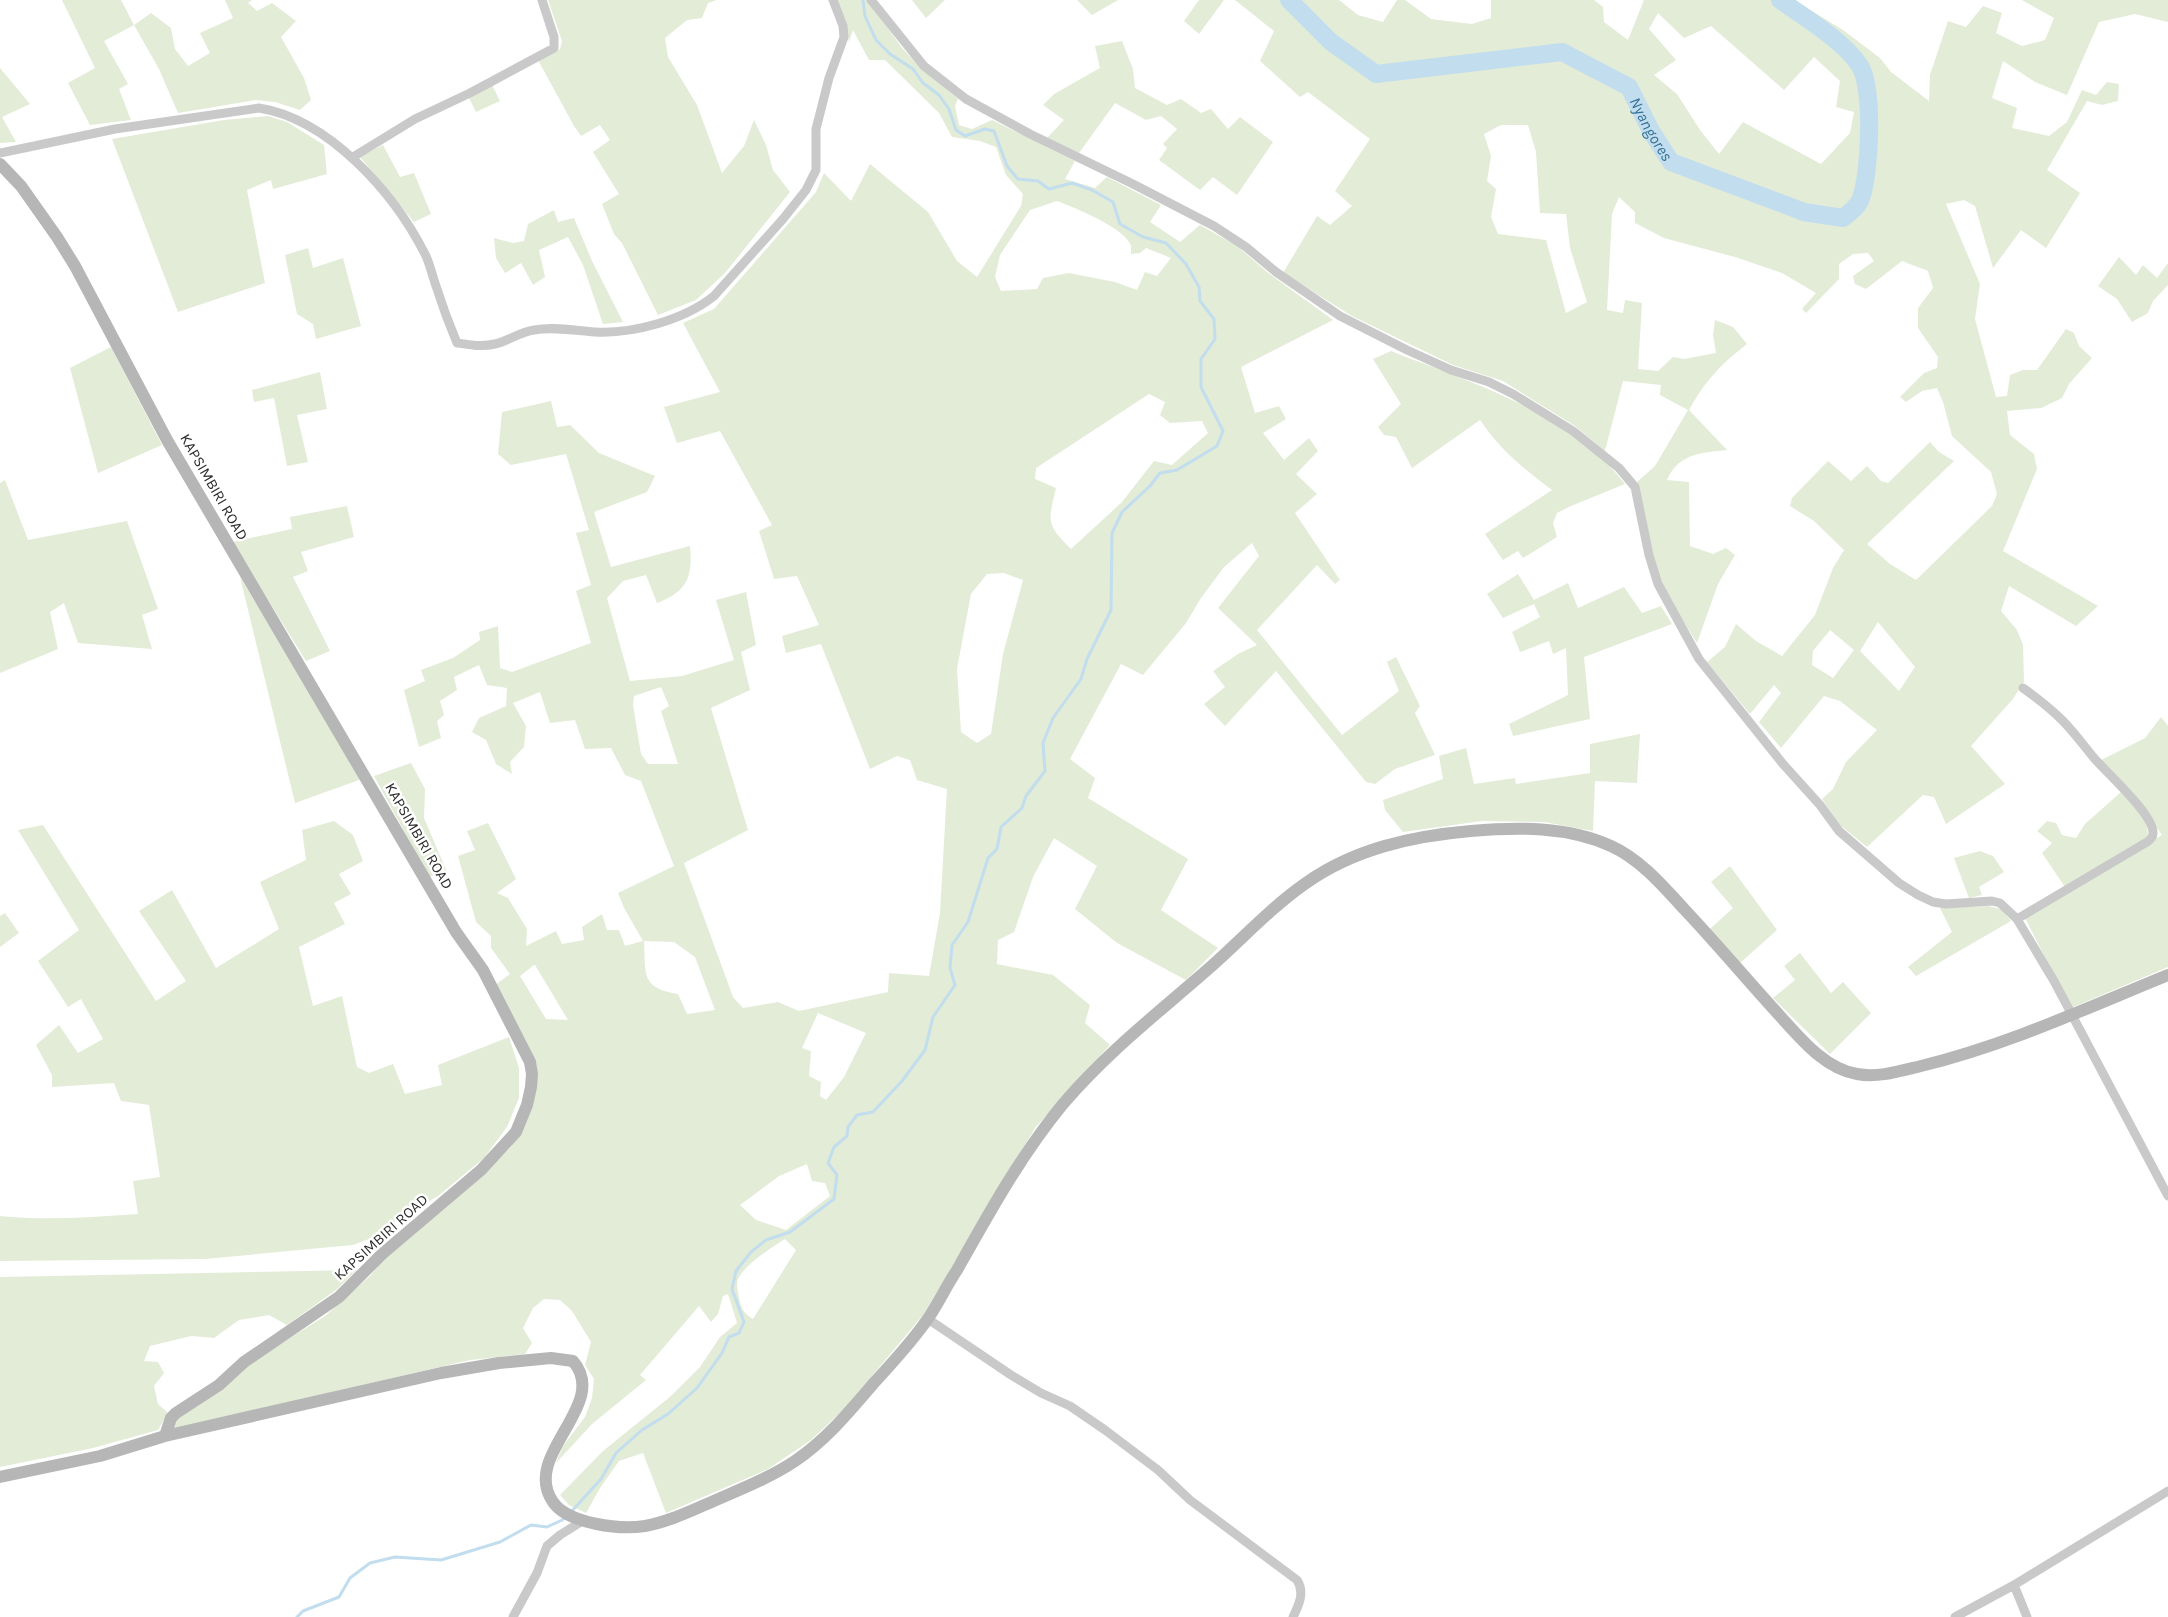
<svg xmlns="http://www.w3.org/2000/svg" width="2168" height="1617" font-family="Karla,sans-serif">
<rect width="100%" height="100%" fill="#fff"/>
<path fill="#e3ecd7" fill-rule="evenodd" d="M62,0H121L134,25L151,13L171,28L175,49L188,66L210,53L200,33L233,18L225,0H252L248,3L257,11L272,3L296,21L281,37L304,78L311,100L300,110L275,102L256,100L178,113L159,69L134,25L104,41L128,84L119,89L131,120L90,125L68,83L95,68Z
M548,0H717L708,3L702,18L687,20L665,38L668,57L697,105L722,173L744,146L754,120L766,145L773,170L790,192L725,273L696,300L658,315L622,243L614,234L602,204L619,194L593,152L610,140L600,125L581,136L574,126L538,60L560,49L562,41Z
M835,0H867L869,2L902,48L922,69L958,99L955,106L959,125L972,129L992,120L1075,161L1065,179L1095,188L1107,177L1161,205L1150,222L1180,242L1200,225L1237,246L1267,272L1333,320L1241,367L1255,413L1279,406L1286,419L1263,433L1284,460L1309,438L1318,451L1296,474L1317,494L1295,513L1340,580L1335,584L1317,565L1257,630L1342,735L1399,691L1387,662L1396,657L1420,706L1415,713L1435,755L1395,769L1375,784L1366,782L1276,671L1225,726L1204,704L1225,687L1213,671L1238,654L1257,645L1218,608L1259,556L1252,543L1224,567L1201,598L1186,623L1143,675L1121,664L1070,759L1095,778L1088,798L1188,859L1161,910L1218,948L1186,980L1117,943L1075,909L1097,866L1054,838L1033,877L1014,932L998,940L997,964L1053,975L1090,1005L1085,1023L1110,1045L1035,1128L923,1315L845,1408L811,1440L768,1469L666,1513L643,1453L619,1461L600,1488L586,1513L569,1505L560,1495L603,1451L671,1396L700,1367L720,1337L737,1323L728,1294L723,1296L718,1314L711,1322L699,1306L640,1375L646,1380L592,1424L556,1463L563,1446L585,1417L592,1398L594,1379L585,1365L591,1342L572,1311L560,1300L544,1299L533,1308L523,1328L532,1343L525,1354L470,1360L172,1429L174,1422L245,1366L325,1316L371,1275L381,1262L511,1147L535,1092L495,985L510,974L491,948V936L476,922L458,856L475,850L467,831L488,823L516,879L497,893L508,898L527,929L526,946L556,931L562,944L584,940L582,927L602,914L607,930H619L625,946L643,941L624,908L618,893L674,866L641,781L625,775L611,748L585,749L575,720L550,723L540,692L513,703L526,726L524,747L510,762L512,774L496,764L486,740L472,732L479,718L506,706L507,688L487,685L479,665L454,677L457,690L440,701L444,715L437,721L441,738L419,747L404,690L425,681L421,670L453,658L480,640L479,632L498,626L500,668L512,672L591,643L576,591L591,585L576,533L589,530L566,454L511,465L498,454L502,412L551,401L557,427L570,425L599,453L655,476L647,492L594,512L611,567L690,546C693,577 687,592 657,603L646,575L623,581L607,598L630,681L682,676L734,660L716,600L746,592L756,645L741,652L750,690L711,708L748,830L684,863L733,997L743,1008L778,1002L799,1011L888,992L889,973L929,976L940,913L947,789L917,780L910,760L897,756L870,769L821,644L786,653L782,636L819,625L797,576L774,579L759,531L772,525L720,431L677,443L664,407L720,392L683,323L714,309L816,192L824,173L851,201L870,164L928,212L957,261L977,277L1021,206L1023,194L1006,175L996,147L980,141L952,137L939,113L885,60H869L853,30L849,42L845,19ZM1057,201C1073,207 1126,228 1131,246C1131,249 1131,252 1131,254L1140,253L1146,248L1171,258L1157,276L1145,272L1137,290L1115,282L1069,273L1043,278L1037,289L1001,291L995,277L1000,255L1030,210ZM1149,394L1165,402L1160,415L1170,423L1202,421L1208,433L1172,465L1154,461L1122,502L1071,549C1046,524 1048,522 1056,488L1035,479L1036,468ZM1004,573L1023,580L1003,654L991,734L977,743L961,732L957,669L971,594L987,574ZM661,687L669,706L661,711L678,764H648L641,754L633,705L634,696ZM644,941L674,942L695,957L715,1010L687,1014L678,994C640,988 646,974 644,941ZM534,965H535L568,1020L546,1019L520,976ZM818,1013L866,1033L844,1077L826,1100L820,1096L821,1082L809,1076L811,1051L802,1048ZM807,1164L812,1181L825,1183L830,1196L786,1230L756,1220L740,1205L779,1176ZM785,1239L796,1250L753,1319C744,1314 741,1308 739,1298C738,1292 736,1285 738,1279C745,1264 771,1248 785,1239Z
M912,0H945L926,18Z
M1077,0H1118L1092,15Z
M1199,0H1224L1199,34L1184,21Z
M1235,0H1339L1358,15L1383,22L1397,0H1405L1431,19L1472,24L1491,18V0H1594L1603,7L1604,22L1628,40L1644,0H1794L1843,30L1880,58L1891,72L1929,101L1930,75L1948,21L1966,27L1983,6L2002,13L1996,33L2022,46L2045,40L2054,18L2022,0H2168V22L2135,14L2099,22L2067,95L2035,82L2003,61L1992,98L2017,108L2012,128L2049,136L2067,122L2082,90L2096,95L2107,82L2119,84L2118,101L2102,105L2087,101L2047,170L2080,193L2046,248L2021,230L1993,268L1975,206L1964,200L1946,204L1980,284L1975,319L1996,397L2007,396L2010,375L2023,370H2037L2066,329L2074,333L2079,346L2092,358L2069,384L2062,398L2041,408L2007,411L2010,435L2034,454L2037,469L2003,551L2098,606L2076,626L2009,586L2001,611L2017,630L2023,645L2024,682L2012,700L1971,746L2005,784L1946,824L1934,797L1923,795L1867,847L1840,825L1822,799L1833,789L1846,762L1877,730L1840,701L1824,696L1781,748L1759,722L1781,693L1774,685L1750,714L1707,662L1725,647L1736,624L1756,641L1782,656L1815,615L1833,568L1844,550L1814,521L1790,506L1792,498L1828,461L1851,481L1867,466L1881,481L1888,483L1930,442L1939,452L1954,461L1867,544L1890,564L1916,580L1992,506L1997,494L1991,472L1952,436L1943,402L1937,388L1922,391L1906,402L1900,397L1924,373L1937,368L1938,357L1918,328V308L1933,288L1928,271L1902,261L1866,289L1855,284L1853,276L1874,261L1868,253L1853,254L1839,264V279L1806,313L1802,309L1816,293L1782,273L1735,257L1664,238L1635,223V212L1619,197L1612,214L1607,310L1623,313L1625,300L1642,303L1638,369L1658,371L1673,357L1684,359L1716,353L1713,335L1715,320L1733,327L1747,344C1721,364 1705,381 1689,410L1727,450C1701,453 1679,453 1667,480L1689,482L1690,546L1713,554L1726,548L1735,555L1718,584L1697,643C1680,615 1661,589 1654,557C1647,532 1645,507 1637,482L1655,466L1688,410L1660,395L1661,385L1623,381L1605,451L1575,426L1503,381L1453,365L1352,316L1283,273L1317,216L1330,225L1352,206L1335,191L1370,139L1308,92L1300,97L1260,61L1274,31ZM1658,13L1684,38L1711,26L1784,90L1814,57L1840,81L1836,107L1854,112L1850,133L1821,164L1743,122L1719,154L1700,130L1677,94L1654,75L1676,60L1649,29ZM1501,125H1528L1536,152L1540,213L1566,214L1570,248L1587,302L1566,313L1546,240L1498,234L1491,217L1496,189L1487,181L1491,156L1484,134ZM1878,622L1915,667L1899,691L1860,651ZM1830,630L1854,650L1833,678L1812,665L1813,651Z
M1122,41L1133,69L1135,88L1167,105L1181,99L1201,113L1211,109L1228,129L1240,117L1273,142L1237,195L1213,177L1200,190L1159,160L1167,148L1163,144L1177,129L1161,116L1146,120L1115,103L1079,153L1047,138L1064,120L1043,105L1054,94L1100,68L1095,46Z
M0,68L30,104L2,117L16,142L0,143Z
M492,85L500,101L476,112L469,98Z
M268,116L287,122L324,145L327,174L273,189L271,180L247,190L265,283L178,312L112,139L224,120Z
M383,145L400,177L414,173L431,214L414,222L360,157Z
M554,210L558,222L574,218L592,261L623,322L603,324L583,265L568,237L539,250L545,277L533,285L521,263L505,273L496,258L494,238L513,243L524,241L528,224Z
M308,248L313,268L343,258L361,326L316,339L313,324L297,314L285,255Z
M2119,257L2136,275L2143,265L2157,278L2168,263V285L2153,301L2148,313L2132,322L2117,299L2098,286Z
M111,347L162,445L98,473L70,368Z
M1391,351C1472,383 1569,412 1625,484L1571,506L1557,513L1553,523L1557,537L1523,558L1518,551L1503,560L1485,534L1552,490C1522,467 1502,452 1480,420L1412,468L1396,437L1384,435L1378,427L1401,404L1373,359Z
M320,372L327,409L297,415L308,462L287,466L274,398L254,402L252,390Z
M5,480L28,540L127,521L158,609L142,615L152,649L78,643L64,603L50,612L58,649L0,673V483Z
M347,506L354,537L301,552L308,571L293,577L330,651L306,661L232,542L292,529L290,517Z
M1518,574L1534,600L1568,583L1578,608L1624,587L1642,613L1661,606L1672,624L1584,657L1590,719L1513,736L1509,724L1568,695L1566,648L1553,654L1549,641L1520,652L1512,632L1540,617L1534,604L1503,618L1487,594Z
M240,577L362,779L295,803Z
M2161,717L2168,726V967L2071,1008L2025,918L2162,835L2135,795L2101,760L2145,738Z
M1640,734L1637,783L1595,781L1593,831L1544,822L1482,821L1403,832L1385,810L1383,800L1443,779L1439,756L1466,748L1474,784L1515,778L1516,784L1590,773V744Z
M411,763L425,789L424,818L447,872L429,877L374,776Z
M2121,792C2131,804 2152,821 2147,838L2065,887L2042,853L2052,843L2037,831L2047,821L2056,823L2062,835L2076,838L2085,824Z
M334,821L353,835L363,861L339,874L351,894L334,903L345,924L299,947L313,1006L342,996L357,1067L369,1073L393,1064L405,1094L442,1085L438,1065L509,1037L519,1068V1098L507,1127L484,1158L438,1196L396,1221L377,1236L353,1245L205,1259L0,1261V1216C46,1221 92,1217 138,1214L133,1181L160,1177L149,1105L121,1101L114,1083L52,1087V1075L36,1045L59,1025L78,1053L103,1039L81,999L68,1007L38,961L79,930L18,830L43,825L156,1001L186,981L139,911L172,890L216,968L279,929L260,882L306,860L302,830Z
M1980,851L1993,856L2004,872L1979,887L1982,895L1969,898L1954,858Z
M1730,866L1777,930L1740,963L1710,929L1733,908L1711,882Z
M1988,906L2001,909L2011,921L1916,976L1908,967L1952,932L1940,908Z
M5,913L19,933L0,947V916Z
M1800,953L1831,993L1843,982L1871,1013L1830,1054L1773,998L1795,980L1784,966Z
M357,1270L336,1290L287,1325L269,1315L239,1320L214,1338L191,1336L150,1346L144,1361L158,1362L164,1373L154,1386L158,1404L168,1413L158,1430L93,1448L0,1467V1277Z"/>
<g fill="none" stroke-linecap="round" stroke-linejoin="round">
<path stroke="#c1ddee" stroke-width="3" d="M571,1512L601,1479L616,1453L642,1430L668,1414L697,1388L722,1353L729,1337L739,1333L744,1322L732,1289L736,1271L751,1252L766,1240L790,1232L834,1199L837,1175L828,1163L834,1147L847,1136L848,1127L857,1115L873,1112L902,1081L925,1050L933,1017L955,985L950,968L952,945L968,922L988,858L997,849L1001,827L1022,808L1026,796L1045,771L1043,743L1053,718L1081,679L1087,659L1111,610L1112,533L1122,512L1150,486L1160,473L1177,470L1217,446L1223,431L1201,387V359L1215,339L1214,319L1200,301L1199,287L1186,264L1166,243L1143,237L1120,224L1113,202L1092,190L1072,183L1049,189L1038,181L1018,179L1007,166L994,131L985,129L965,136L956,130L949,109L939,95L923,83L913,69L890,54L876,40L865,16L863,0
M297,1617L303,1611L339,1597L350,1578L370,1563L395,1557L441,1560L500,1542L531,1525L547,1527L562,1520L567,1516"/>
<path stroke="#c1ddee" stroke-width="18" id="s1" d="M1289,0L1331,42L1376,74L1562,52L1629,87L1651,131L1671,162L1804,212L1843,218C1849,213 1859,206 1861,198C1870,173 1874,89 1860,66C1843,40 1805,18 1780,0"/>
<path stroke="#c9c9c9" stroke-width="9" d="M871,0L924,66L966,99L1030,134L1133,184L1214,226L1246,247L1276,272L1340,316L1407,350L1451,370L1489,382L1513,394L1573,431L1619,468L1635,487L1649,555L1658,584L1699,659L1783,764L1820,805L1839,831L1899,883L1918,895L1933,902L1946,904L1992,901L2000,903L2017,919L2054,981L2168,1196
M0,153L115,129L259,108C329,119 394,193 425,254C430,264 432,275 436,286C442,305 449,324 457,343C470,345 482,347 495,344C508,341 520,332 534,330C554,326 575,331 595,332C633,334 684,320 714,296L783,219L806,190L816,170V129L829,78L844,37L843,26L833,0
M353,157L415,119L470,93L554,48V37L542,0
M2017,919L2147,842C2150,840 2153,837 2153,833C2154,815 2107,773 2094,758C2084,746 2074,732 2062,720C2050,708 2037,698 2023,688
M928,1319L1011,1375L1041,1393L1070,1406L1105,1430L1158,1470L1190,1500L1297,1580C1305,1592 1299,1605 1293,1617
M2014,1585L2027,1617
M513,1617L537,1573L547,1546L560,1535L584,1520
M1955,1617L2014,1585L2168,1491"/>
<path stroke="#b6b6b6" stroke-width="12" d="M0,164L21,186L57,237L75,266L167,440L456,932L483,970L530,1062L532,1074L531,1087L527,1105L516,1132L481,1170L382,1254L339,1297L244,1362L219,1385L176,1413L171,1418L165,1436
M0,1477L100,1456L165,1436L441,1373L499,1363L551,1358L573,1361C611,1405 520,1455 553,1502C568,1524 621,1530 645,1526C667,1522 686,1513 707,1504C736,1491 768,1479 795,1461C826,1440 849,1412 873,1384C892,1363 913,1341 929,1317C939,1302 947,1285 957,1270C989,1213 1021,1155 1063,1104C1110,1049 1162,1010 1215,963C1245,936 1273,906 1306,883C1354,849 1412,836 1471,831C1517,827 1567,826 1611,846C1640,859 1663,886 1685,910C1717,944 1748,981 1780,1016C1800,1038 1825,1069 1857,1074C1878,1078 1900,1071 1921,1066C2007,1045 2087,1008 2168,975"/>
</g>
<g text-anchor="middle" stroke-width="5" stroke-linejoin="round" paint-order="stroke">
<g font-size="15" fill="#2c2c2c" stroke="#fff">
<text transform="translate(214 487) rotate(60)" y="5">KAPSIMBIRI ROAD</text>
<text transform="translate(419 836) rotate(60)" y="5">KAPSIMBIRI ROAD</text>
<text transform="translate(381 1237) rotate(-42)" y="5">KAPSIMBIRI ROAD</text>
</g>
<g font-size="16" font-style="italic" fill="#337195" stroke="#fff">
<text dy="6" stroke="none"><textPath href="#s1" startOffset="425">Nyangores</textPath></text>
</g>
</g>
</svg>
